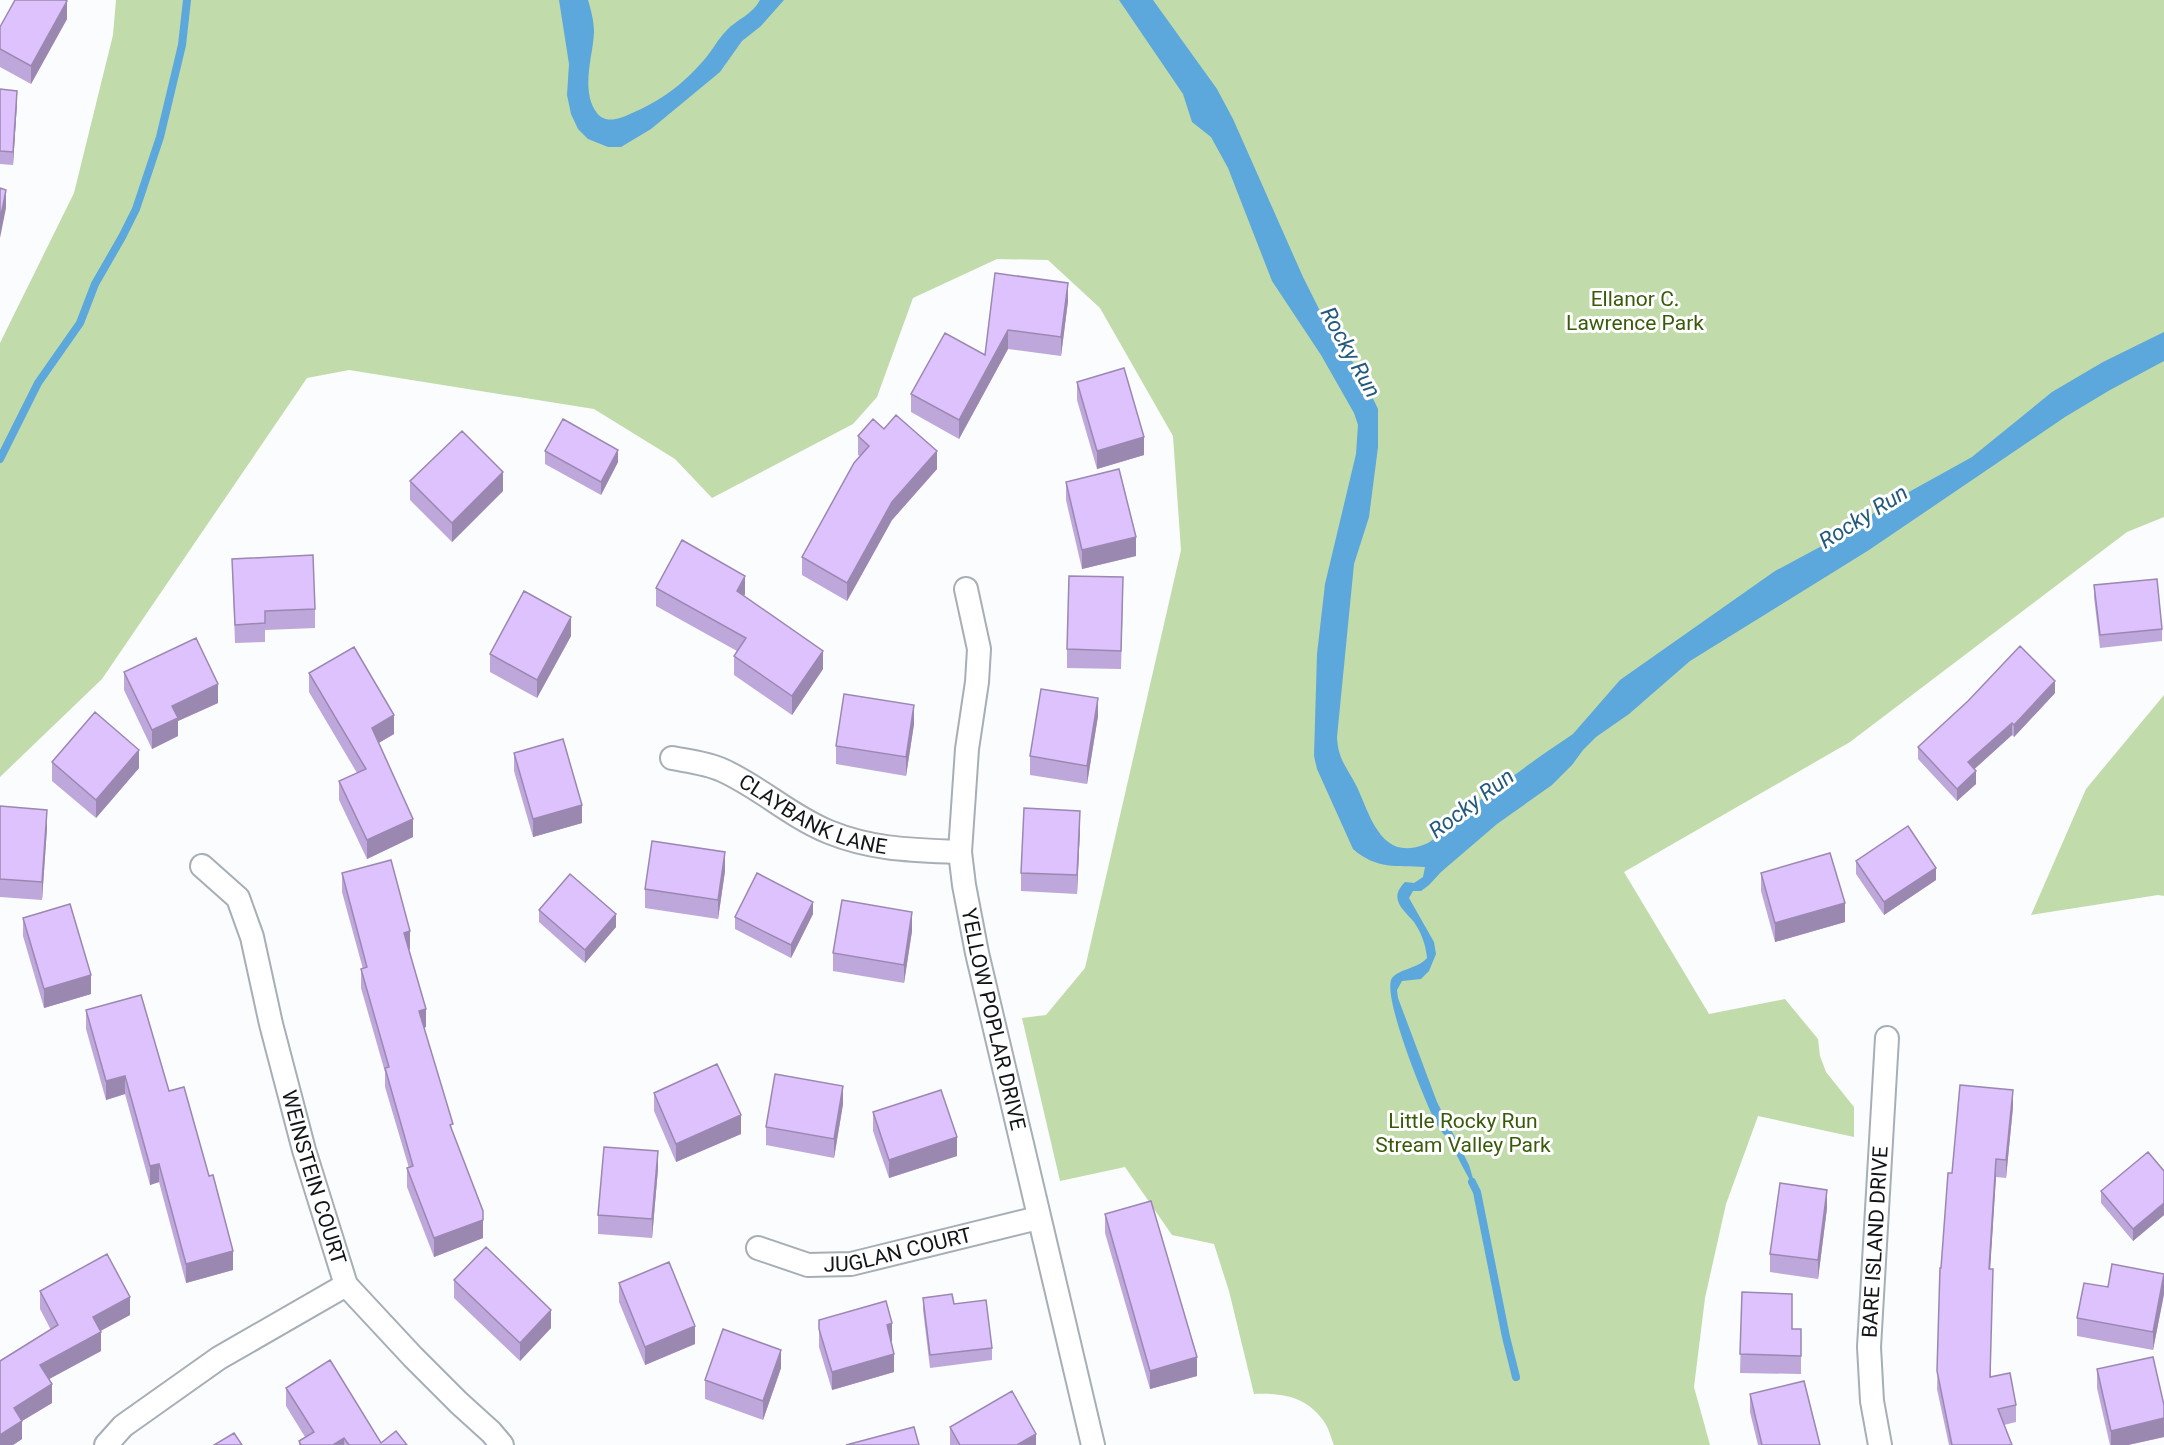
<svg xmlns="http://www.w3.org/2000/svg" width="2164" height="1445" font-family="Roboto,sans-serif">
<rect width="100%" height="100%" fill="#fafcfe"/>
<path fill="#c1dbaa" d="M116,0H2164V517L2127,532L1850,742L1624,872L1709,1014L1785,999L1818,1039L1820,1056L1826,1072L1854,1107V1137L1758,1116L1726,1204L1705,1298L1694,1387L1710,1445H1334C1331,1438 1329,1429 1325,1423C1307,1396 1283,1393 1254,1394L1229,1291L1214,1244L1172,1235L1125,1167L1060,1181L1022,1018L1046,1015L1085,968L1181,550L1173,436L1100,308L1048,260L997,259L913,298L877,397L853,424L712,498L675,459L594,409L349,370L307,378L102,679L0,777V343L74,193L113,35Z
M2164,695V896L2158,895L2031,915L2086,789Z"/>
<path fill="#5ca7db" d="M559,0H588C591,10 594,21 594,32C593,57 580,90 597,113C605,124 620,119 630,114C661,101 682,85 704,60C712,51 718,39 726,31C737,19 752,15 760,0H784L761,26L742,41L720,72L651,129L621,147H608L588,139L578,129L571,114L567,95L569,64Z
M1119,0H1153L1217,89L1233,119L1303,277L1324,319L1362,376L1378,409V447L1369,517L1354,564L1337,737C1338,760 1347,767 1357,787C1370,815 1381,861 1423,845C1436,841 1441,830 1450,820C1453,816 1460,814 1465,811L1542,755L1573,734L1620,680L1775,571L1831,541L1889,503L1972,457L2052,392L2103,362L2164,332V361L2110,390L2065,417L1869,550L1690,661L1629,714L1596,737L1583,750L1572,765L1552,785L1497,824L1441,872L1429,885L1421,891H1413L1409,898L1434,942L1436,954L1429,971L1421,979L1402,981L1397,990L1398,998L1437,1102L1469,1165L1477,1192C1466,1175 1458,1156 1448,1140C1444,1134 1440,1130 1437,1125C1426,1104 1381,995 1392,978C1399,969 1417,969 1427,958C1426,945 1421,932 1414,922C1403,909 1388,899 1405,882L1414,883L1423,877L1425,867C1397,865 1377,870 1353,849L1317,769L1314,756L1317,654L1325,584L1356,454L1358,425L1354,413L1321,355L1272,281L1228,168L1211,137L1192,122L1183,94Z"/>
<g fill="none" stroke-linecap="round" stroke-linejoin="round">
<path stroke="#5ca7db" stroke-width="8" d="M0,459L38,383L80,323L95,284L122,237L136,209L160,137L182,45L187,0
M1472,1182L1477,1192L1506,1337L1516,1377"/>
<g stroke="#a6aeb6" stroke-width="26">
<g id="minor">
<path id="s1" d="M966,589L979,649L977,682L967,749L960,852L964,885L977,953L1093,1445"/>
<path id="s2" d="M672,758C688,761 707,763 722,770C760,787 790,816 829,832C873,850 914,850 960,852"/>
<path id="s3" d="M202,866L238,898L252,937L271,1024L304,1150L346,1285L413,1357L459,1403L491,1432L502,1445"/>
<path id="s4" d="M758,1248L808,1265L851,1264L1038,1218"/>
<path d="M106,1445L123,1426L219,1358L346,1285"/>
<path id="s5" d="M1880,1445L1872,1401L1869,1347L1887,1038"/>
</g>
</g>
<use href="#minor" stroke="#fff" stroke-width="22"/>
</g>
<path fill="#bea7da" d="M67,19L31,84L0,67V27Z
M0,89L17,103L13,165L0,164Z
M995,273L1068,301L1061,356L1008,349L959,439L911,412V394L985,355Z
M1077,382L1144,455L1097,469L1077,400Z
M884,429L937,469L892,520L847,601L802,575V557L860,456L858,455V436Z
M545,451L618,462L601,495L545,464Z
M410,481L503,491L452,542L410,500Z
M1066,482L1136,556L1082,569L1066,500Z
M232,559L315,609V628L265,630V642L235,643Z
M2094,585L2162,629V641L2100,648L2094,597Z
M656,588L745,594L744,596L823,669L792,715L734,675V656L737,651L656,606Z
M1123,596L1121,669L1067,668V649Z
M571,636L537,698L490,672V654Z
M124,672L218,703L178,721V736L152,749L124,690Z
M309,673L394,734L378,743L413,837L367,859L339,800V781L357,773L309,692Z
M2055,693L2014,737L2012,735L1974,769L1976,784L1957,801L1918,759V747Z
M1098,716L1087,784L1030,775V756Z
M914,724L906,776L836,764V746Z
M514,753L582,823L533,837L514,771Z
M52,762L139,768L96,818L52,781Z
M0,806L47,828L42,900L0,897Z
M1080,829L1077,894L1021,891V873Z
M1856,861L1936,880L1884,915L1856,874Z
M725,871L718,919L645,908V889Z
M342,873L410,949L409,950L426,1027L424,1028L453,1133L483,1238L434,1257L407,1187V1168H409L385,1087V1072L361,988V969H363L342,892Z
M1761,873L1845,922L1775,942L1761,891Z
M539,910L616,927L585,963L539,922Z
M813,914L791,958L735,929V917Z
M23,918L91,994L44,1008L23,936Z
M912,931L904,983L833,971V953Z
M86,1010L169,1091L233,1270L186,1283L159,1182L150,1185L125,1094L106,1100L86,1029Z
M654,1093L741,1134L676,1162L654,1111Z
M843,1104L834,1158L766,1145V1127Z
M2013,1107L2006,1178L1996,1177L1990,1269L1991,1377L2016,1405V1422L2004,1425L2012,1445H1949L1937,1389L1941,1268Z
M873,1112L957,1156L889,1178L873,1131Z
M658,1169L652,1238L598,1234V1215Z
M2164,1171V1215L2133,1241L2101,1203V1191Z
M1827,1208L1818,1279L1770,1272V1254Z
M1105,1214L1197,1376L1150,1389L1105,1233Z
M2164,1274V1294L2153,1350L2077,1336V1318L2108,1287Z
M454,1280L551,1328L520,1361L454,1298Z
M619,1283L695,1344L645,1365L619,1302Z
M40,1291L130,1315L100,1331L101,1351L49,1379L52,1403L22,1421V1439L13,1445L51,1330L40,1309Z
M1742,1292L1792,1329H1801V1374L1740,1373Z
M923,1298L954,1304L992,1348V1360L930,1368L923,1310Z
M819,1320L892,1341L891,1342L894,1372L832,1390L819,1347Z
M781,1368L763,1420L705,1399V1380Z
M2097,1369L2164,1405V1437L2128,1445H2110L2097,1388Z
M286,1388L381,1443L407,1445H299V1441L305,1437L286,1406Z
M1750,1394L1820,1445H1758L1750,1412Z
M950,1427L1036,1445H950Z"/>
<path fill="#9b88b1" d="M67,1V19L31,84V66Z
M17,91V103L13,165V152Z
M6,190V208L0,238V220Z
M1068,283V301L1061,356V337Z
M1008,330V349L959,439V420Z
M1144,437V455L1097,469V451Z
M618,450V462L601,495V482Z
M937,451V469L892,520L847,601V583L892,502Z
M503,472V491L452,542V523Z
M1136,537V556L1082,569V550Z
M745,576V594L737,610V591Z
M571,617V636L537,698V680Z
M823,651V669L792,715V696Z
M2055,681V693L2014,737V725Z
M218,684V703L178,721V736L152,749V730L172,706Z
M1098,698V716L1087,784V766Z
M914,705V724L906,776V757Z
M394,715V734L372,747V728Z
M2012,723V735L1968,775V762Z
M139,750V768L96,818V800Z
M1976,771V784L1957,801V789Z
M582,805V823L533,837V819Z
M47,810V828L42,900V882Z
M1080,811V829L1077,894V875Z
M413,819V837L367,859V840Z
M725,852V871L718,919V900Z
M1936,868V880L1884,915V902Z
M813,902V914L791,958V945Z
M1845,903V922L1775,942V923Z
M912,912V931L904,983V965Z
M616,914V927L585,963V950Z
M410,931V949L404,951V933Z
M91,975V994L44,1008V989Z
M426,1009V1027L419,1029V1011Z
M125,1076V1094L106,1100V1081Z
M843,1086V1104L834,1158V1139Z
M2013,1090V1107L2006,1178V1160Z
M741,1115V1134L676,1162V1144Z
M957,1137V1156L889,1178V1160Z
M658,1151V1169L652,1238V1219Z
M1996,1159V1177L1989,1287V1269Z
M159,1164V1182L150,1185V1166Z
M1827,1190V1208L1818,1279V1260Z
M2164,1203V1215L2133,1241V1229Z
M483,1220V1238L434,1257V1238Z
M233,1251V1270L186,1283V1264Z
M2164,1276V1294L2153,1350V1332Z
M130,1297V1315L93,1335V1317Z
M551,1310V1328L520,1361V1343Z
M892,1323V1341L887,1344V1325Z
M695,1326V1344L645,1365V1347Z
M101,1332V1351L40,1384V1365Z
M781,1350V1368L763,1420V1401Z
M894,1354V1372L832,1390V1372Z
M1197,1357V1376L1150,1389V1371Z
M52,1384V1403L22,1421V1439L13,1445H0V1435L14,1408Z
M2164,1418V1437L2128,1445H2111V1431Z
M1036,1434V1445H1017Z
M344,1438V1445H333Z"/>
<path fill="#ddc2fd" stroke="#9b88b1" stroke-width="1.5" d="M15,0H65L67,1L31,66L0,49V27Z
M0,89L17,91L13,152L0,151Z
M0,188L6,190L0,220Z
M995,273L1068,283L1061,337L1008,330L959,420L911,394L945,333L985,355Z
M1124,368L1144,437L1097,451L1077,382Z
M896,415L937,451L892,502L847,583L802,557L854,463L869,446L858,436L873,419L884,429Z
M563,419L618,450L601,482L545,451Z
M462,431L503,472L452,523L410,481Z
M1119,469L1136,537L1082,550L1066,482Z
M682,540L745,576L737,591L823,651L792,696L734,656L746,638L656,588Z
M313,555L315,609L265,611V623L235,625L232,559Z
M1069,576L1123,577L1121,651L1067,649Z
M2157,579L2162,629L2100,635L2094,585Z
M524,591L571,617L537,680L490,654Z
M196,638L218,684L172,706L178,718L152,730L124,672Z
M2020,646L2055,681L2014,725L2012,723L1968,762L1976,771L1957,789L1918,747L1968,701Z
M354,647L394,715L372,728L413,819L367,840L339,781L366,769L309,673Z
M1041,689L1098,698L1087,766L1030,756Z
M844,694L914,705L906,757L836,746Z
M95,712L139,750L96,800L52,762Z
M563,739L582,805L533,819L514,753Z
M0,806L47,810L42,882L0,879Z
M1024,808L1080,811L1077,875L1021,873Z
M1908,826L1936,868L1884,902L1856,861Z
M652,841L725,852L718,900L645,889Z
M1830,853L1845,903L1775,923L1761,873Z
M391,860L410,931L404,933L426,1009L419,1011L453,1124L450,1125L483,1211V1220L434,1238L407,1168L413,1166L385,1068L389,1067L361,969L367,967L342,873Z
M757,873L813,902L791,945L735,917Z
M570,874L616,914L585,950L539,910Z
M842,900L912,912L904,965L833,953Z
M70,904L91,975L44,989L23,918Z
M141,995L169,1091L184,1087L209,1176L213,1175L233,1251L186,1264L159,1164L150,1166L125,1076L106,1081L86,1010Z
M717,1064L741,1115L676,1144L654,1093Z
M775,1074L843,1086L834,1139L766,1127Z
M1960,1085L2013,1090L2006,1160L1996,1159L1989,1269H1993L1990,1377L2010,1373L2016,1405L1998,1409L2012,1445H1952L1937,1371L1940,1268H1941L1948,1173H1952Z
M941,1090L957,1137L889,1160L873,1112Z
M604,1147L658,1151L652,1219L598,1215Z
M2148,1152L2164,1171V1203L2133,1229L2101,1191Z
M1780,1183L1827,1190L1818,1260L1770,1254Z
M1151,1201L1197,1357L1150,1371L1105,1214Z
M486,1247L551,1310L520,1343L454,1280Z
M107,1254L130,1297L93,1317L101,1332L40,1365L52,1384L14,1408L22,1421L0,1435V1361L58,1325L40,1291Z
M669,1262L695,1326L645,1347L619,1283Z
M2112,1264L2164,1274L2153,1332L2077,1318L2084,1283L2108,1287Z
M1742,1292L1792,1294V1329H1801V1356L1740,1354Z
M952,1294L954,1304L986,1300L992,1348L930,1355L923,1298Z
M886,1301L892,1323L887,1325L894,1354L832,1372L819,1329V1320Z
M723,1329L781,1350L763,1401L705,1380Z
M2153,1357L2164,1405V1418L2111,1431L2097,1369Z
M330,1360L381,1443L396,1431L407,1445H349L344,1438L333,1445H301L299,1441L314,1432L286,1388Z
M1804,1381L1820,1445H1762L1750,1394Z
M1012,1391L1036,1434L1017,1445H960L950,1427Z
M914,1427L919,1445H846Z
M234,1433L242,1445H214Z"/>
<g text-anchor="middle" stroke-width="6" stroke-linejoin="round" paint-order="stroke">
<g font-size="21" fill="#395a09" stroke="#fff">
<text x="1635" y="306">Ellanor C.<tspan x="1635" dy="24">Lawrence Park</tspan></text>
<text x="1463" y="1128">Little Rocky Run<tspan x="1463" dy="24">Stream Valley Park</tspan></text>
</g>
<g font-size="21" fill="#121517" stroke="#fff">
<text dy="7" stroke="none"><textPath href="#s2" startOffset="154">CLAYBANK LANE</textPath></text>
<text dy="7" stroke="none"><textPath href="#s1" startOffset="436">YELLOW POPLAR DRIVE</textPath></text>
<text dy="7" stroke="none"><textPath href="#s3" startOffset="338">WEINSTEIN COURT</textPath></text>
<text dy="7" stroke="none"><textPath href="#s5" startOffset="204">BARE ISLAND DRIVE</textPath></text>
<text dy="7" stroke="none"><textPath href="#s4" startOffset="144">JUGLAN COURT</textPath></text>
</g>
<g font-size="22" font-style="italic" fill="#22597d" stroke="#fff">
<text transform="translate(1351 352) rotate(61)" y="8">Rocky Run</text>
<text transform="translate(1863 516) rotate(-32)" y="8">Rocky Run</text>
<text transform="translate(1471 803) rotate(-37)" y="8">Rocky Run</text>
</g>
</g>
</svg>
